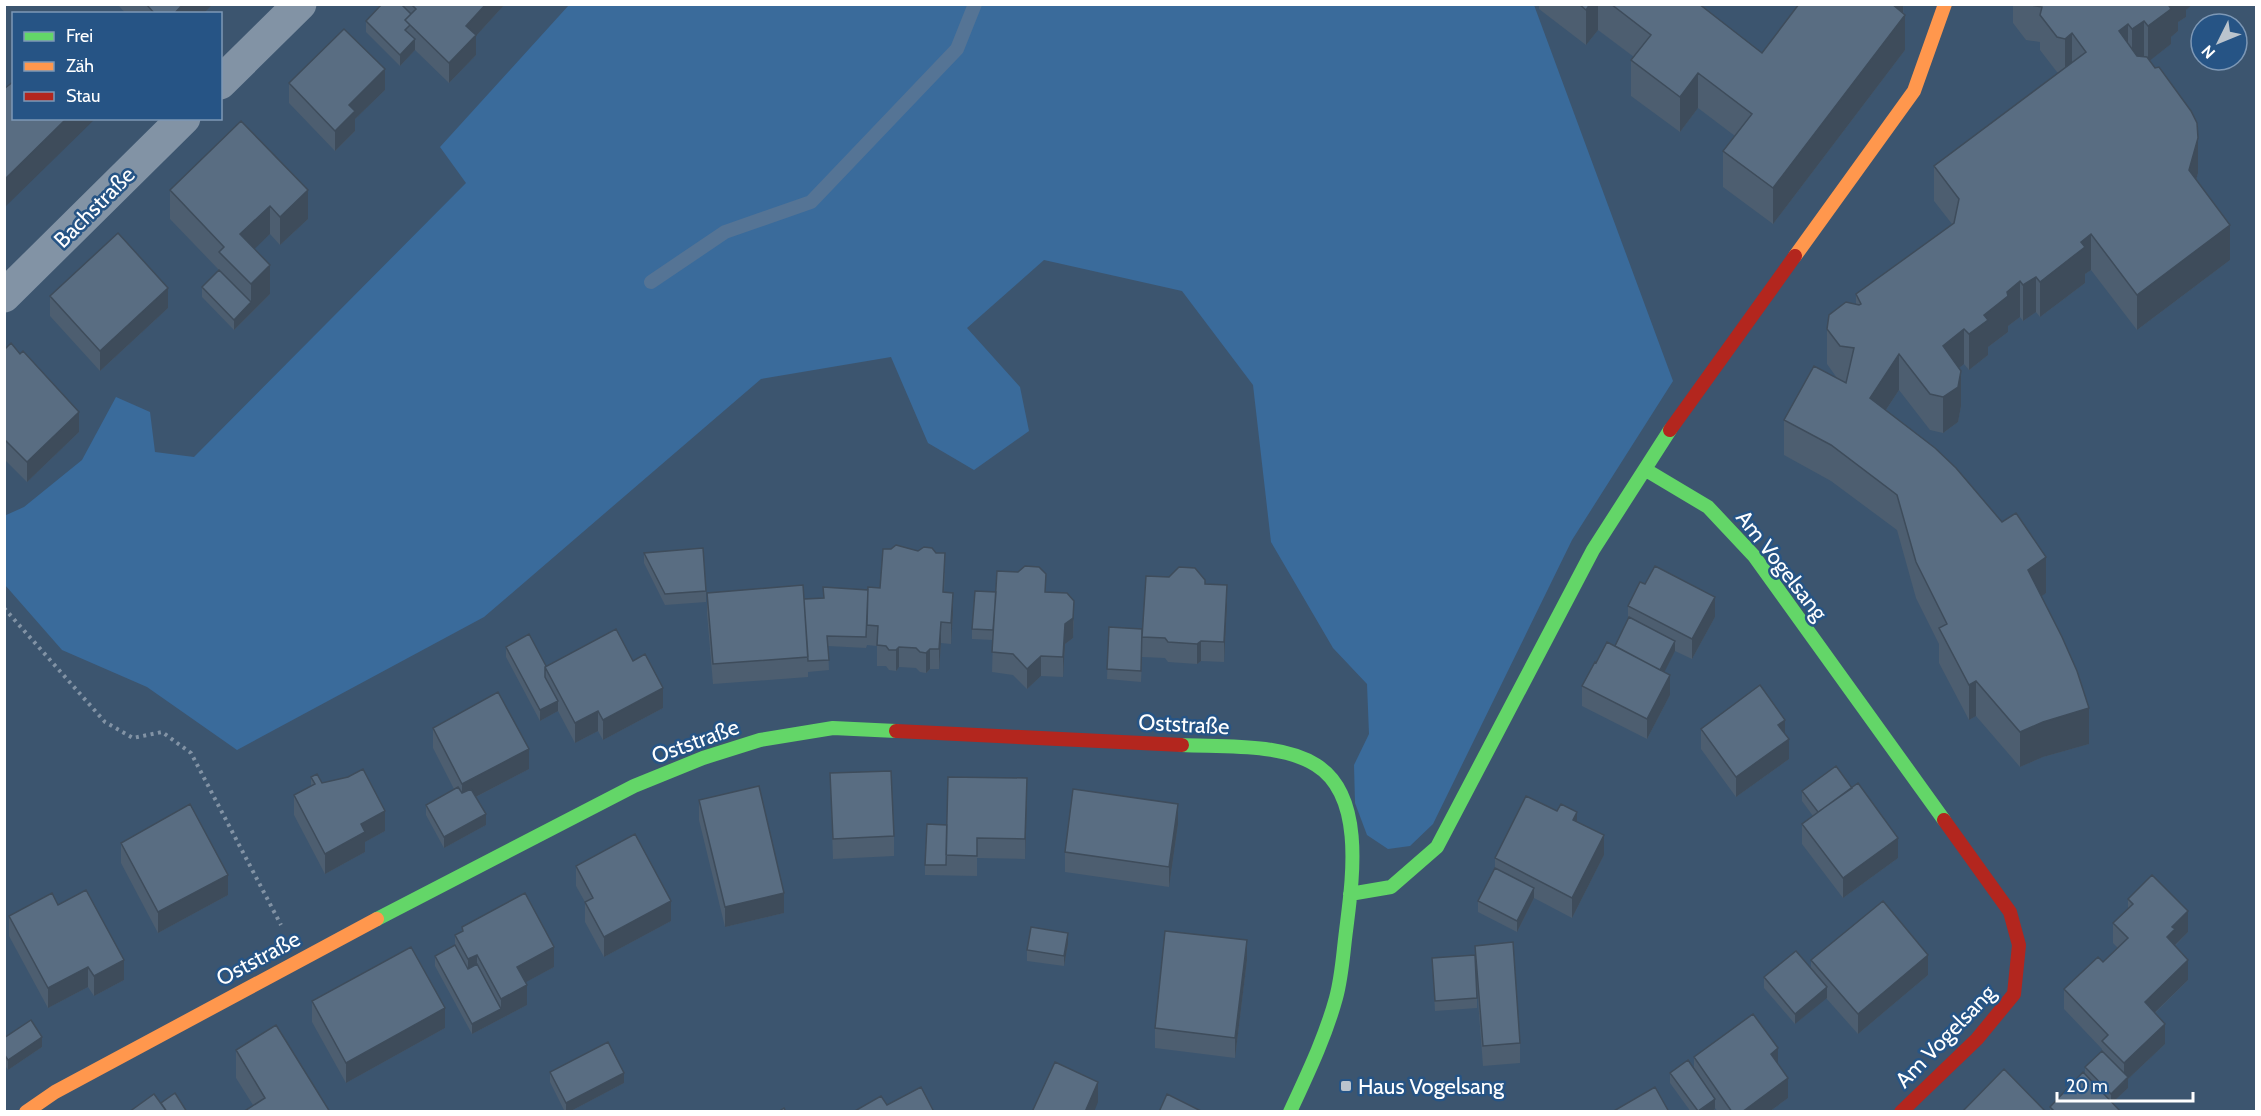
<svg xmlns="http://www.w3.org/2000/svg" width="2261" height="1116" font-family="Cabin,sans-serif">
<rect width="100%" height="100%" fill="#3c556f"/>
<path fill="#3a6b9b" d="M569,5H1534L1673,381L1572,540L1433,824L1410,846L1388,849L1367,835L1355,803L1354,765L1369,734L1367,684L1333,648L1271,542L1253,385L1182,291L1044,260L967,328L1020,387L1029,431L974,470L928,443L891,357L761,379L484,617L237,750L147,687L62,650L5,585L4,516L24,507L82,460L116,397L150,412L155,452L194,457L466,183L440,147Z"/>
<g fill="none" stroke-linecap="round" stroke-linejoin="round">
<path stroke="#557495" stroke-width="14" d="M651,282L725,232L811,202L957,49L975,4"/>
<path stroke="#8293a5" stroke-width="4" stroke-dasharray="3 4.5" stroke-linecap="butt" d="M4,608L105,722L133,738L162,732L191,753L281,925"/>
<path stroke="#8293a5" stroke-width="33" d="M220,83L300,4
M4,296L184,118"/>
<path stroke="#63d668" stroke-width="14" d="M1646,470L1708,507L1754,556L1944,820
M1182,745C1223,747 1281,743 1316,765C1366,796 1352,882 1346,931C1343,954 1342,976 1336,998C1325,1038 1307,1075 1290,1112
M1350,894L1391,887L1437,847L1593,550L1670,430
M377,919L634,786L703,758L760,740L833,728L896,731"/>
<path stroke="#ff974d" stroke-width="14" d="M1795,256L1914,91L1945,4
M26,1112L55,1092L377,919"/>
<path stroke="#b3261e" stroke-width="14" d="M1670,430L1795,256
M896,731L1182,745
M1901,1112L1977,1039L2014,994L2019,945L2010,912L1944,820"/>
</g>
<path fill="#4d5e70" d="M119,4H213L203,14H126L119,6Z
M382,4H505L476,36V55L449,83L415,50L400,66L366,32V21Z
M1539,4H1699L1762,53L1903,4L1905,50L1773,224L1723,187V151L1735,136L1698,108L1680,132L1631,96V60L1634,57L1598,30L1586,45L1539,9Z
M2013,4H2193L2186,10V17L2178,22V31L2171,37V44L2150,60L2198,173L2196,180L2230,260L2137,330L2091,270L2085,274V283L2040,317L2036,312L2023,321L2020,317L2008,326V332L1988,347V355L1969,370L1964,364L1959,368L1961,406L1958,422L1943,433L1930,430L1899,390L1886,410L2046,593L2041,596L2089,744L2043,757L2020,767L1976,716L1969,720L1939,663V644L1916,598L1897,530L1831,481L1784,455V420L1837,378L1827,364V329L1856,304V294L1952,224L1934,201V166L2059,73L2057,72L2040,50V42L2026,40L2013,23Z
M289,83L385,90L355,119V131L335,151L289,103Z
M241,121L308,219L280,245L270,234L254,249L270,294L234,330L202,297V287L219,270L170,219V190Z
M50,296L168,308L100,371L50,316Z
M4,350L79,432L27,482L4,459Z
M644,553L706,591V602L665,605L644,563Z
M945,573L944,592L953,613L951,644L941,643L939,669H930L926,673L920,672L916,668L899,667L896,671L889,670L886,666H877V646L867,645L866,648L828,646L829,670L808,672V670V677L713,684L707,613V593L804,599L823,598V587L868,590L880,588Z
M1205,584L1227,605L1224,662L1201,661L1197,664L1168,662L1165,658L1142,657L1141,682L1107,679L1109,627L1142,629Z
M1046,592L1074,621L1073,638L1065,644L1063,677L1041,676L1027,689L1013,675L992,672L993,640L972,639V629Z
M1628,606L1715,617L1692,659L1675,651L1664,672L1670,695L1647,739L1582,706V686L1596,663L1615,646L1628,620Z
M506,647L546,666L633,661L663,708L603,740L598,731L575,743L558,711L540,721L506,657Z
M433,728L529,769L476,797L486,825L444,848L426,815V805L454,789L433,748Z
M1701,729L1789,759L1736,797L1701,749Z
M830,773L894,836V856L833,859Z
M311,777L322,783L385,831L365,842V852L325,874L294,815V795L311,786Z
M1802,791L1898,858L1843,898L1802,844V824L1813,816L1802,801Z
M1027,799L1025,859L977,858V876L925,875V865L947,825Z
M699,800L784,913L725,927L699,820Z
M1577,821L1604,855L1572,918L1534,898L1517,932L1478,912V901L1495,868V858Z
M1178,824L1169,887L1065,872V852Z
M121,843L228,895L158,933L121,863Z
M576,866L671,921L604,957L585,922V902L576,886Z
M2128,899L2188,932L2175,946L2188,980L2155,1013L2165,1044L2128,1079V1088L2112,1103L2121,1112H2050V1107L2085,1074V1067L2102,1051V1049L2064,1009V989L2103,962L2118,948L2113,943V923L2128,909Z
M58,905L124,980L94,996L88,987L48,1008L9,936V916Z
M462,927L554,967L526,982L527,1005L472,1034L435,966V956L455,945V935L462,932Z
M1068,944L1064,966L1027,961V950Z
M1475,946L1520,1043V1063L1483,1066L1477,987V1008L1435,1011L1432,958L1475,955Z
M1247,960L1235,1058L1155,1048V1028Z
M1811,960L1928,975L1858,1034L1826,998L1795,1024L1764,988V977L1811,969Z
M312,1001L445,1028L346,1083L312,1022Z
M4,1038L42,1047L8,1070L4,1064Z
M236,1050L330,1112L253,1105L236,1078Z
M1694,1057L1778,1064L1788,1098L1769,1112H1718L1715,1108V1109L1712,1112H1691L1670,1083V1073L1694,1068Z
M550,1072L624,1083L569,1112H565L550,1082Z"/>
<path fill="#3e4c5b" d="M183,4H213L203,14H174Z
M486,4H505L476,36V55L449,83V63L466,26Z
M1590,4H1598V30L1586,45V10Z
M1889,4H1903V17L1905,15V50L1773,224V188Z
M2168,4H2193L2186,10V17L2178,22V31L2171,37V44L2148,62V26Z
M2144,21V56L2132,65V29Z
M2128,24V60L2119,31Z
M2072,33V68L2065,74V39Z
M415,39V50L400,66V55Z
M385,69V90L355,119V131L335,151V131L349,105Z
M1698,73V108L1680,132V97Z
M67,118H96L4,208V180Z
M2198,138V173L2189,205V170Z
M308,190V219L280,245V217Z
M270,206V234L240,263V234Z
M2230,225V260L2137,330V295Z
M2091,234V270L2085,274V283L2040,317V282L2081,242Z
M270,265V294L234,330V320L251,302V284Z
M2036,277V312L2023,321V285Z
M2020,281V317L2008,326V332L1988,347V355L1969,370V334L1984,315L2007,292Z
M168,288V308L100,371V351Z
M1964,329V364L1943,381V346Z
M1899,354V390L1870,434V398Z
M1961,371V406L1958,422L1943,433V397Z
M79,412V432L27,482V462Z
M2046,557V593L2028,606V570Z
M1227,585V605L1224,662V642Z
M953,593V613L951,644V623Z
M1715,597V617L1692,659V639Z
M1074,601L1073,638L1065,644L1063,677V657L1065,624Z
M941,622V643L939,669V649Z
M1201,641V661L1197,664V644Z
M1675,641V651L1657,687V677Z
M899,647V667L896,671V650Z
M930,649V669L926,673V653Z
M1041,656V676L1027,689V669Z
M1670,675V695L1647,739V719Z
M1976,681V716L1969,720V685Z
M663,688V708L603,740V720Z
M558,701V711L540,721V710Z
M2089,708V744L2043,757L2020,767V732L2043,722Z
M598,711V731L575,743V723Z
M1785,720V740L1778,725Z
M1789,739V759L1736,797V777Z
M529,749V769L462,804V784Z
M1027,778V799L1025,859V839Z
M1178,804V824L1169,887V867Z
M385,811V831L365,842V852L325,874V854L361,824Z
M1577,812V832L1573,820Z
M486,814V825L444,848V837Z
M1604,835V855L1572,918V898Z
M1898,838V858L1843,898V878Z
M228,875V895L158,933V912Z
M1534,888V898L1517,932V921Z
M784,893V913L725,927V907Z
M671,901V921L604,957V937Z
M2188,911V932L2175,945V949L2167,937L2172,927Z
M1068,933V944L1064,966V956Z
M1247,940V960L1235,1058V1038Z
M554,947V967L517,987V967Z
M477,955V975L468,979V959Z
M1928,955V975L1858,1034V1014Z
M124,960V980L94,996V976Z
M2188,960V980L2145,1022V1002Z
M88,967V987L48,1008V988Z
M527,985V1005L472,1034V1024L501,1009V999Z
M1827,987V998L1795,1024V1014Z
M445,1008V1028L346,1083V1063Z
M2165,1024V1044L2128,1079V1088L2111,1104V1094L2124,1082V1063Z
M42,1037V1047L8,1070V1060Z
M1778,1048V1069L1771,1054Z
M624,1073V1083L569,1112H566V1103Z
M1788,1078V1098L1769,1112H1742Z
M1098,1082V1102L1094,1112H1085Z
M1715,1099V1109L1712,1112H1698Z"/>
<path fill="#596d82" stroke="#3e4c5b" stroke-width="1.5" d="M146,4H183L174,14H155Z
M382,4H401L411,14L405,20L410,25L405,30L415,39L400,55L366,21Z
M411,4H486L466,26L476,35L449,63L405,20L416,9Z
M1579,4H1590L1586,10Z
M1611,4H1699L1762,53L1799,4H1892L1905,15L1773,188L1723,151L1752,114L1698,73L1680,97L1631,60L1651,35Z
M2025,4H2168L2171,9L2148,26L2144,21L2132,29L2128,24L2119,31L2137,56L2147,57L2155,68L2159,67L2191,111L2197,123L2198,138L2189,170L2230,225L2137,295L2091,234L2081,242L2085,247L2040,282L2036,277L2023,285L2020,281L2007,292L2008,296L1984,315L1988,320L1969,334L1964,329L1943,346L1961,371L1958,387L1943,397L1930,394L1899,354L1870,398L1935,448L1956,468L2002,522L2016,513L2046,557L2028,570L2062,637L2077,671L2089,708L2043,722L2020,732L1976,681L1969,685L1939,628L1947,624L1916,562L1897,495L1831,445L1784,420L1814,366L1846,383L1854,348L1840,346L1827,329L1829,315L1846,302L1859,305L1861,304L1856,294L1954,223L1959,199L1934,166L2086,52L2072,33L2065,39L2057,37L2040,15L2042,7Z
M344,29L385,69L349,105L355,111L335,131L289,83Z
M14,81V118H67L4,180V89Z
M241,121L308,190L280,217L270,206L240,234L270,265L251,284L219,252L224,247L170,190Z
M118,233L168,288L100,351L50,296Z
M219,270L251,302L234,320L202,287Z
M11,343L20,354L23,351L79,412L27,462L4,439V350Z
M896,545L918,551L924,547L932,548L936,553H945L943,592L953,593L951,623L941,622L939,649H930L926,653L920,652L916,648L899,647L896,650H889L886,646L877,645L878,626L867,625L868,587L880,588L883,549H891Z
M703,548L706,591L665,594L644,553Z
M1025,566L1039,567L1046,574L1045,592L1067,593L1074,601L1073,618L1065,624L1063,657L1041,656L1027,669L1013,654L992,652L997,571L1018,572Z
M1655,566L1715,597L1692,639L1628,606L1640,582L1645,584Z
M1179,567L1195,568L1205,580V584L1227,585L1224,642L1201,641L1197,644L1168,642L1165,638L1142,637L1146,576L1169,577Z
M803,585L808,657L713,664L707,593Z
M823,587L868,590L866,637L827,636L829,660L808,661L804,599L824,598Z
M975,591L996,592L993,630L972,629Z
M1629,617L1675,641L1660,670L1615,646Z
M1109,627L1142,629L1141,671L1107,669Z
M616,629L633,661L645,654L663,688L603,720L598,711L575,723L545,667Z
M529,634L546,666L545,667V677L558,701L540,710L506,647Z
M1607,642L1670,675L1647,719L1582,686L1595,662L1596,663Z
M1760,685L1785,720L1778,725L1789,739L1736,777L1701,729Z
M498,692L529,749L462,784L433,728Z
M1836,766L1852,788L1818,812L1802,791Z
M363,769L385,811L361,824L365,832L325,854L294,795L315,784L311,777L317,774L322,783L348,777Z
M891,771L894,836L833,839L830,773Z
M948,777L1027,778L1025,839L977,838V856L946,855Z
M1858,783L1898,838L1843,878L1802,824Z
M759,786L784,893L725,907L699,800Z
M458,787L462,793L471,789L486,814L444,837L426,805Z
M1073,789L1178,804L1169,867L1065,852Z
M1526,796L1557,811L1561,804L1577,812L1573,820L1604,835L1572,898L1495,858Z
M190,804L228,875L158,912L121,843Z
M927,824L947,825L946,865H925Z
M635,834L671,901L604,937L585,902L593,898L576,866Z
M1495,868L1534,888L1517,921L1478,901Z
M2152,875L2188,911L2172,927L2175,929L2167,937L2188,960L2145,1002L2165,1024L2124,1063L2102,1041L2108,1035L2064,989L2098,957L2103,962L2128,938L2113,923L2133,904L2128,899Z
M86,890L124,960L94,976L88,967L48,988L9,916L52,893L58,905Z
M525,893L554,947L517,967L527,985L501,999L477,955L468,959L455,935L463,931L462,927Z
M1883,901L1928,955L1858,1014L1811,960Z
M1031,927L1068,933L1064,956L1027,950Z
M1165,931L1247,940L1235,1038L1155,1028Z
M1513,942L1520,1043L1483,1046L1475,946Z
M455,945L468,969L477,964L501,1009L472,1024L435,956Z
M411,947L445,1008L346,1063L312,1001Z
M1796,951L1827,987L1795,1014L1764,977Z
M1475,955L1477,998L1435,1001L1432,958Z
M1753,1014L1778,1048L1771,1054L1788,1078L1742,1112H1732L1694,1057Z
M31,1020L42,1037L8,1060L4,1054V1038Z
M276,1025L330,1112H243L265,1098L236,1050Z
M608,1042L624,1073L566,1103L550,1072Z
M2102,1051L2128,1077L2111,1094L2085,1067Z
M1688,1060L1715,1099L1698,1111L1670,1073Z
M1055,1062L1098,1082L1085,1112H1032Z
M2004,1069L2046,1112H1962Z
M2083,1072L2121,1112H2055L2050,1107Z
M921,1087L934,1112H853L881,1096L887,1105Z
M1655,1087L1669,1112H1612Z
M175,1093L187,1112H167L161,1103Z
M154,1094L167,1112H129Z
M1167,1094L1203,1112H1159Z
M784,1108L786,1112H778Z"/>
<rect fill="#bbc4cd" stroke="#265485" stroke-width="2" x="1340" y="1080" width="12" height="12" rx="3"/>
<g text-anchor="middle" stroke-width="5" stroke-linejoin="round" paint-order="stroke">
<g font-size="22" fill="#fff" stroke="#265485">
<text transform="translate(94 207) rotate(-45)" y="8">Bachstraße</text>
<text transform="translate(1782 565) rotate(52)" y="8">Am Vogelsang</text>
<text transform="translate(1184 724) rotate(3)" y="8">Oststraße</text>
<text transform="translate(695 741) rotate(-20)" y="8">Oststraße</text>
<text transform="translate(258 958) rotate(-28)" y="8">Oststraße</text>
<text transform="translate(1945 1036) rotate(-46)" y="8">Am Vogelsang</text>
</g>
<g font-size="22" fill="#fff" stroke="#265485" text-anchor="start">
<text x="1358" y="1094">Haus Vogelsang</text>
</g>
</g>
<rect width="2261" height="1116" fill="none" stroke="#ffffff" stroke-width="12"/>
<rect x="12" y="12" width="210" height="108" fill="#265485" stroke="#7d98b6" stroke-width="1.5"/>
<rect x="24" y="32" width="30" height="9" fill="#63d668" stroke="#7d98b6" stroke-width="1.5"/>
<text x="66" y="42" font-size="18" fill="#ffffff">Frei</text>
<rect x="24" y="62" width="30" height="9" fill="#ff974d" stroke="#7d98b6" stroke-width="1.5"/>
<text x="66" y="72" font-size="18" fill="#ffffff">Zäh</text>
<rect x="24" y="92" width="30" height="9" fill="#b3261e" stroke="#7d98b6" stroke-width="1.5"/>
<text x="66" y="102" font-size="18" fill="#ffffff">Stau</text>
<g transform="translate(2219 42) rotate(227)"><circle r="28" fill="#265485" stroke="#7d98b6" stroke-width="1.5"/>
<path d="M0-4.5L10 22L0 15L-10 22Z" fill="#bbc4cd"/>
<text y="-9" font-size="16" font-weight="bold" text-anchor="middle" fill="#ffffff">N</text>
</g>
<path d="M2057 1092v9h136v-9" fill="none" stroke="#ffffff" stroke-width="3"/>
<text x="2066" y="1092" font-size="18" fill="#ffffff" stroke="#265485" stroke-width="4.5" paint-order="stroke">20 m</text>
</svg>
